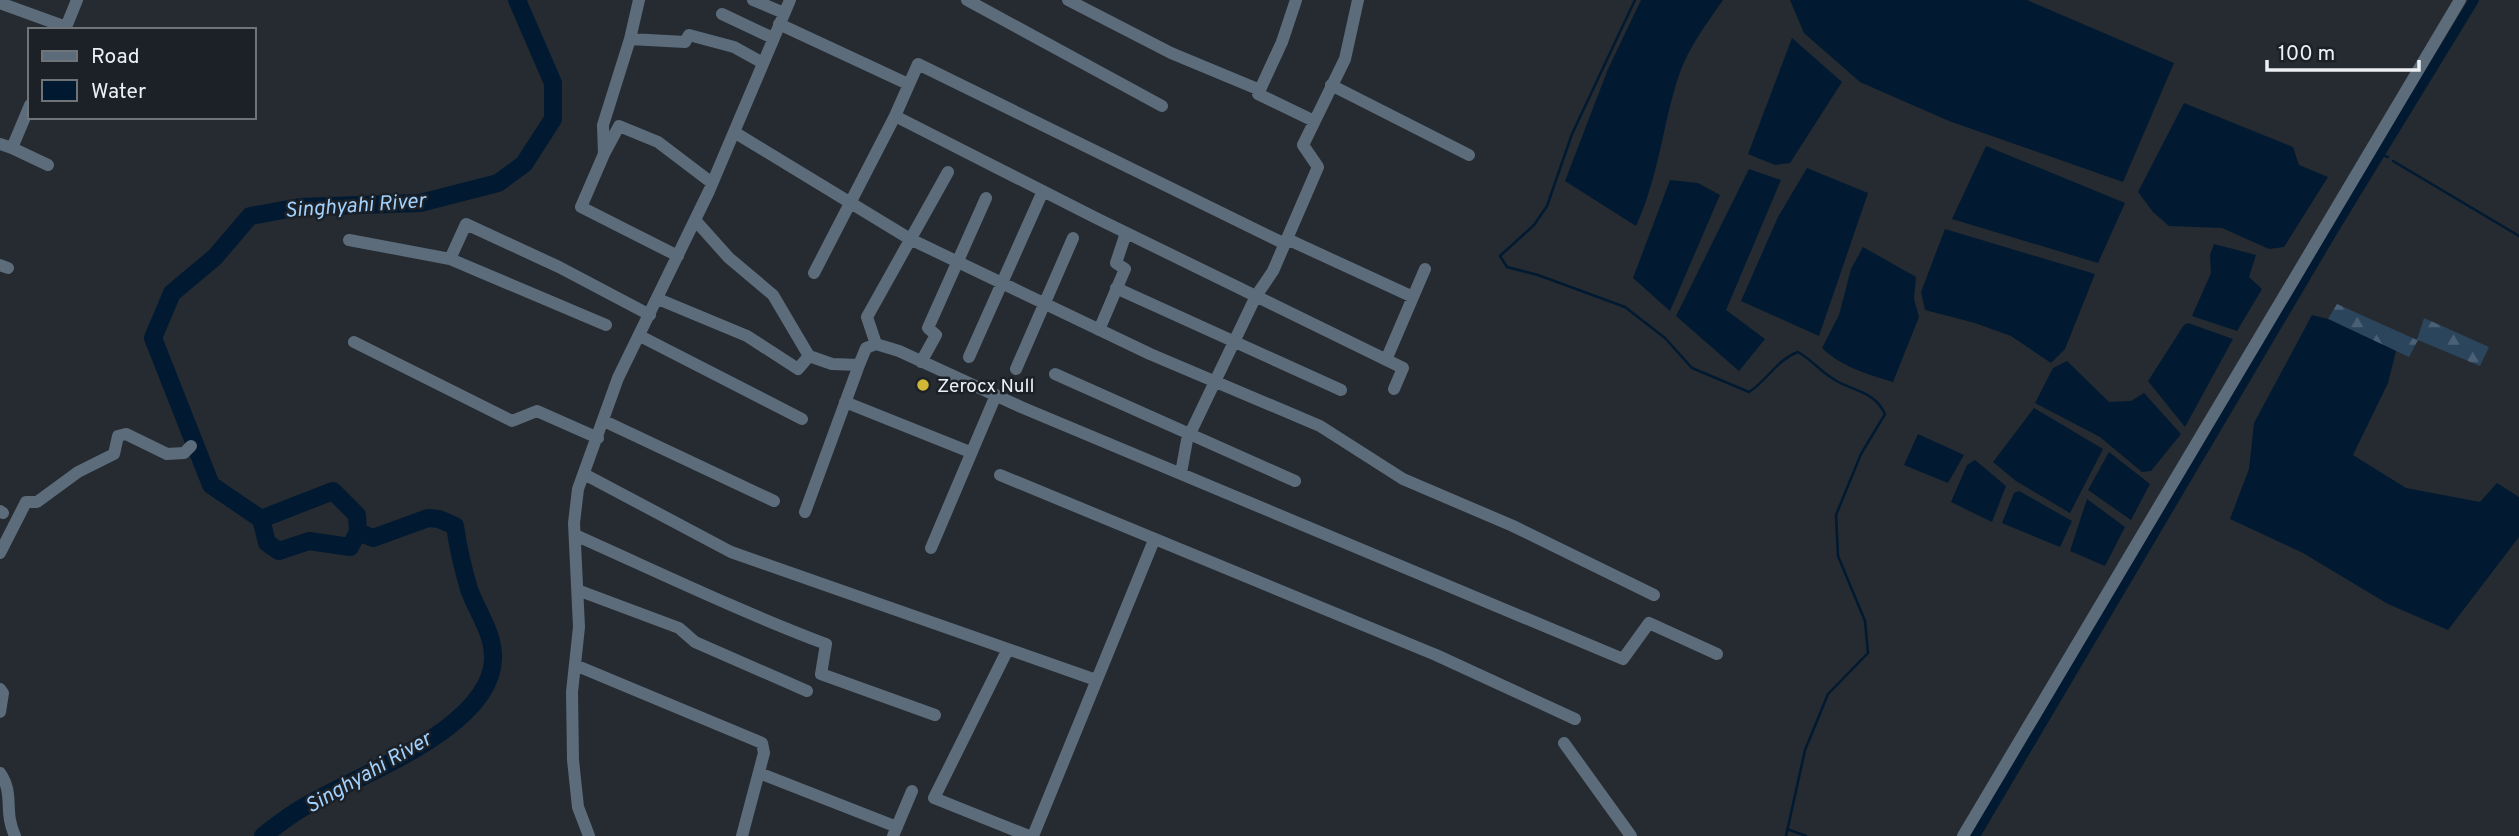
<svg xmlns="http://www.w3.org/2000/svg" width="2519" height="836" font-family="Overpass,sans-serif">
<defs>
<pattern id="forest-firs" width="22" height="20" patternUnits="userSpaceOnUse" patternTransform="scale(1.75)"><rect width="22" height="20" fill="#2b455d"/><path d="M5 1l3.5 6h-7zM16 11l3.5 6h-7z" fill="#4a6075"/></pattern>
</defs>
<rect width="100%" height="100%" fill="#252b31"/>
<path fill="url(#forest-firs)" d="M2337,304L2417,340L2424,318L2489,347L2480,366L2418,340L2409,357L2328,319Z"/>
<path fill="#011a31" d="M1641,0H1723C1707,23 1688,48 1679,75C1662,126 1660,173 1636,226L1565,181L1608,69Z
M1790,0H2027L2174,63L2123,182L1949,121L1860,82L1804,33Z
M1792,38L1842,82L1790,163L1775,165L1748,154Z
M2184,103L2293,147L2299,165L2328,177L2284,247L2269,249L2222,228L2169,226L2153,212L2138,192Z
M1986,146L2125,203L2098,263L1952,219Z
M1807,168L1868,193L1819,336L1741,301L1778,217Z
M1749,169L1781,180L1726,310L1765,339L1739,371L1676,316Z
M1670,180L1698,183L1720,195L1670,311L1633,278Z
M1945,229L2095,274L2065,349L2051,363L2011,336L1975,323L1925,310L1921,292Z
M2214,244L2256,255L2249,277L2262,289L2237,331L2192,316L2211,273L2210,255Z
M1863,247L1916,277L1914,299L1919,317L1893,382C1867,374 1842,367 1822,348L1839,315L1851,269Z
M2312,315L2328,319L2396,351L2388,383L2353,455L2406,488L2480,502L2497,483L2519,497V537L2448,630L2388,604L2303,553L2230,519L2249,469L2254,423Z
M2188,323L2233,339L2185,427L2148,381L2184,325Z
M2067,361L2109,402L2131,401L2144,393L2181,434L2151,471L2142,472L2100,437L2035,403L2053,368Z
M2034,408L2103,449L2070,513L2016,481L1993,462Z
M1918,434L1964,455L1948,483L1904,465Z
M2109,452L2150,484L2131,520L2088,490Z
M1975,460L2006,486L1992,522L1951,502L1967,465Z
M2019,491L2072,521L2060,547L2002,523L2014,493Z
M2087,499L2125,527L2105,566L2070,551Z"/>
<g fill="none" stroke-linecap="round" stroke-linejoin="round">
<path stroke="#011a31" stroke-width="2.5" d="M1635,0L1572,134L1547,206L1534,225L1500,256L1507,267L1538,275L1625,307L1665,338L1692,368L1749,392C1768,380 1776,360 1798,352C1812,360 1821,372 1835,380C1855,392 1874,391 1885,414L1861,454L1836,515L1838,556L1865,621L1868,653L1828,694L1805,750L1786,836
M2380,154L2388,157
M2393,161L2519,236
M1787,829L1806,836"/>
<path stroke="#011a31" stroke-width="10" d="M1975,836L2334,229L2474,0"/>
<path stroke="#011a31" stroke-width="18" d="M261,519L267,543L279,551L309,541L350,547L358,532
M263,836C278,824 294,812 311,803C362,773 491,728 493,659C494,633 477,612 469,589C463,569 458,547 455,526L439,519L428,518L373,538L358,532L357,515L333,491L261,519L211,485L153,338L172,293L215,257L250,216L300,207L420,203L498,183L524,164L553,119V83L517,0"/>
<path stroke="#5c6c7b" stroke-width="12" d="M639,0L630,39L685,42L689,35L734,47L763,63
M753,0L784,13
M967,0L1162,106
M1068,0L1171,53L1260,90
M1296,0L1282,42L1258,94L1314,121
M0,3L66,27L77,0
M722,14L773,38
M779,24L908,84
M630,39L603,125L604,154L619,126L658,142L712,183
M1331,85L1469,155
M895,116L1098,219L1403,368L1394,389
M734,132L910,239L1150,354L1320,426L1403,479L1513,526L1654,595
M0,144L12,148L30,105
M12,148L48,165
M604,154L581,207L678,256
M695,220L729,258L773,295L809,356L832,364L859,365L866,348L876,344L899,351L1021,407L1623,659L1649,623L1717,654
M1287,239L1413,297
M349,240L450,259L606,325
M450,259L466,224L559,267L650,315
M0,265L8,268
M814,273L895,116L918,64L1285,244
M1116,288L1341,390
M658,299L747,336L798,369L809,356
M1099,330L1125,269L1116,263L1126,233
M640,336L802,419
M354,342L512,421L537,411L598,438
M876,344L867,317L948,172
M969,357L1043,191
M1386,360L1425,269
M921,362L936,335L928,328L986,198
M1016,369L1073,238
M1055,374L1295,481
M845,402L970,452
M604,421L774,501
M1181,473L1187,440L1256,296L1273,271L1318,167L1303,145L1345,59L1358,0
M584,474L731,552L1096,680
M1000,475L1436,655L1575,719
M0,511L3,513
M805,512L859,365
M575,535C658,572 741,612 826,644L821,674L935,715
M931,548L996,395
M0,553L26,502H37L78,472L114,454L118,436L126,434L167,454L184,453L191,446
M580,591L679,628L695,642L807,691
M1008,649L934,798L1029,836
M575,665L762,743L764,753L742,836
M0,689L3,693L0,712
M1564,743L1631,836
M0,773C15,795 3,810 15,836
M759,773L897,827
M589,836L578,807L573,760L572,692L579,627L574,523L578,489L618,378L709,191L790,0
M893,836L912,791
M1033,836L1152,545
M1963,836L2460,0"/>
</g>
<circle fill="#d1b736" stroke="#1b2127" stroke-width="2.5" cx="923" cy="385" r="7"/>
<g text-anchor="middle" stroke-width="5" stroke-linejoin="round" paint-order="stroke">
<g font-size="19" fill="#ecf0f4" stroke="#1b2127" text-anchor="start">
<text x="937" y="392">Zerocx Null</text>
</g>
<g font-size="21" font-style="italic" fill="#a3d1fd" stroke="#1b2127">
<text transform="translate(355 205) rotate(-4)" y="7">Singhyahi River</text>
<text transform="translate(368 772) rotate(-30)" y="7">Singhyahi River</text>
</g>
</g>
<rect x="28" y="28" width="228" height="91" fill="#1b2127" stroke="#6f7479" stroke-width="2"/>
<rect x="42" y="51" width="35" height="10" fill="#5c6c7b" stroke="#6f7479" stroke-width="2"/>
<text x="91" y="63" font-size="21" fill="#ecf0f4">Road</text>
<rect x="42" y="80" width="35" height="21" fill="#011a31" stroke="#6f7479" stroke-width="2"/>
<text x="91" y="98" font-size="21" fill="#ecf0f4">Water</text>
<path d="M2267 60v10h152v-10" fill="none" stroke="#ecf0f4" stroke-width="3.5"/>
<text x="2278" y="60" font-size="21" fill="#ecf0f4" stroke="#1b2127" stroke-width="5" paint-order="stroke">100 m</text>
</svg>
